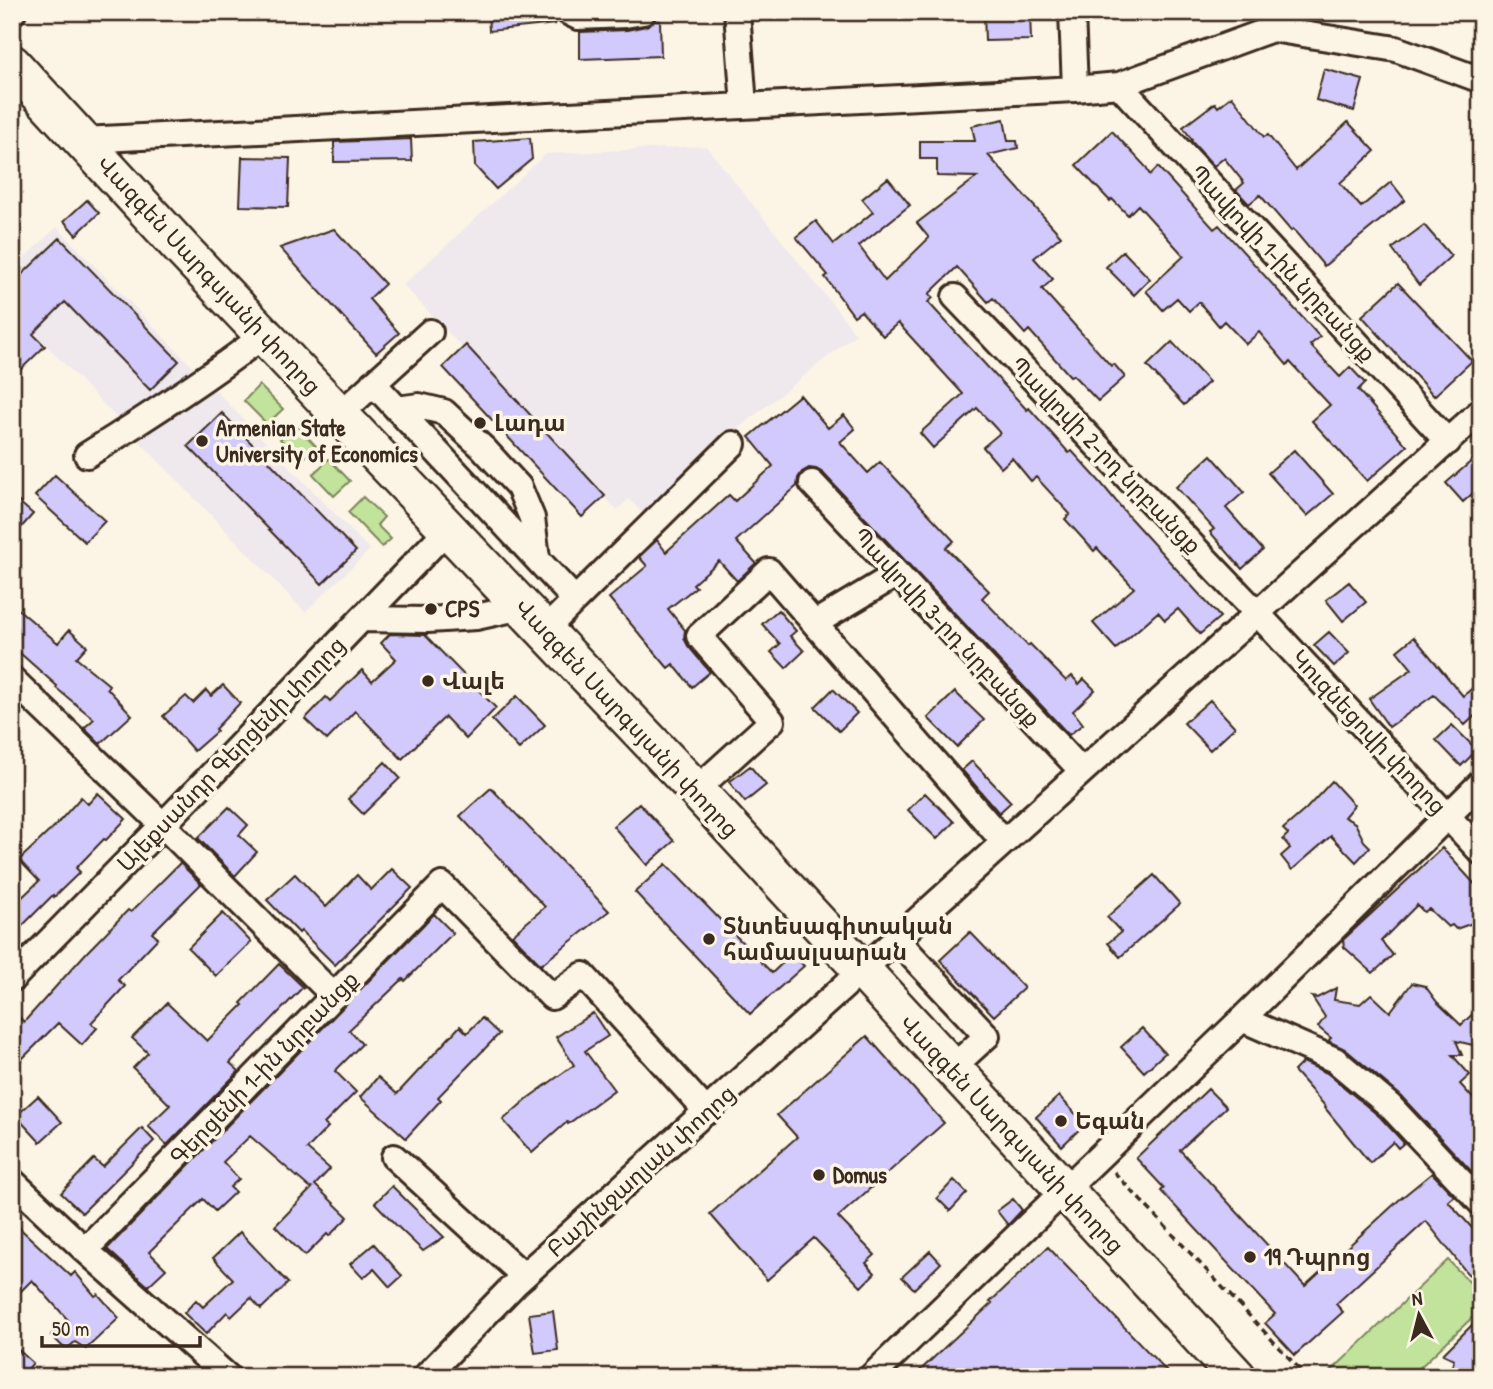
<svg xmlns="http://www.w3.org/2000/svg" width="1493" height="1389" font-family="'Patrick Hand','Noto Sans Armenian',sans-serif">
<rect width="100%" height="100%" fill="#fcf5e5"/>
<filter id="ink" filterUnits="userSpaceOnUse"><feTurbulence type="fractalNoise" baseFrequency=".0143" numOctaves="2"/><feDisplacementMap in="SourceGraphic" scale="14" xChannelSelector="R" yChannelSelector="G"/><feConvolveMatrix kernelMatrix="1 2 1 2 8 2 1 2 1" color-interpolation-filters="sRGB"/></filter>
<g filter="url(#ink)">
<path fill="#efe8ec" d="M706,146L856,334L735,431L748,447L656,528L629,499L617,510L403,285L546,154Z
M57,227L370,550L305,612L12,310V269Z"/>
<path fill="#c2e39c" stroke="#7e865d" stroke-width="2" d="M259,385L283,409L267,424L244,401Z
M296,425L316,446L301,461L280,439Z
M329,459L350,481L334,496L313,474Z
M363,497L384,517L377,525L391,539L382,547L348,512Z
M1448,1260L1481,1294V1309L1410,1377H1331L1328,1374Z"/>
<path fill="#d2c9fc" stroke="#3b2a1e" stroke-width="2" d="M488,12H553L555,24L489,31Z
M984,12H1030L1031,40L985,41Z
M654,21H660L661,56L580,59V32L627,30L646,26Z
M1324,69L1363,80L1354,111L1316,100Z
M1232,96L1264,137L1268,135L1296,170L1348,122L1375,151L1340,183L1361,207L1391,182L1405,200L1324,266L1293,229L1291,231L1260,195L1249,204L1236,190L1244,183L1224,158L1214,166L1191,141L1192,140L1183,127L1215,103L1218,107Z
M1004,119L1008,141H1017L1018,148L988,155L1061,236L1034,258L1053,279L1042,289L1111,366L1114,364L1125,377L1098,401L1073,375L1070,376L1029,330L1025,334L993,298L988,302L957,267L929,294L933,298L928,302L1027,410L1029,408L1069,453L1072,451L1101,483L1130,518L1220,617L1200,634L1178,609L1165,620L1158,612L1116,649L1093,623L1134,588L1097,548L1094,551L1065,519L1070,514L1036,477L1031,481L1012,458L1001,468L983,447L1000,433L977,408L933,448L920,433L963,394L898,323L883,336L861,311L854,316L825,277L828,275L796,237L816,221L834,244L873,212L862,199L888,178L910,205L859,246L885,281L929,238L917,223L977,177L937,176V159H920V141H975L972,126Z
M1112,131L1145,166L1150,175L1158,167L1214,229L1219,225L1320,337L1310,345L1340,377L1350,367L1365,383L1358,390L1407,446L1367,481L1312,421L1330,405L1290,362L1287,365L1259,332L1246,344L1224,321L1219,326L1199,302L1189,311L1177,298L1163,310L1146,291L1184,256L1138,205L1128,215L1112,199L1110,201L1076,165Z
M530,138L532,159L496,189L475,166L474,142Z
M411,139L412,161L334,162V142Z
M242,157L290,158L288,207L240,206Z
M87,200L99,213L76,235L64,221Z
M1424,225L1451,256L1419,285L1392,249Z
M334,229L385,284L369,299L399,333L376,353L280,248Z
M60,238L179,361L150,390L65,302L33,334L45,346L12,378V284Z
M1123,251L1150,279L1134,295L1106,267Z
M1398,283L1472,361L1434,396L1362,316Z
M1172,342L1209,382L1184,405L1147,366Z
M466,345L605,496L582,517L443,367Z
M800,395L828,428L844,415L855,429L840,442L868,473L880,462L954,541L946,548L989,591L982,598L1028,646L1030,644L1066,681L1072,676L1079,684L1084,679L1095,690L1073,711L1083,724L1069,735L823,473L816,469L809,468L802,472L798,478L797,486L736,541L756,563L737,581L719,561L693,584L696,587L668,609L685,630L684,638L688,646L710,672L692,687L673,664L668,668L609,598L647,566L639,557L657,540L666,552L729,495L735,501L773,466L749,437Z
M222,413L356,551L322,584L188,446Z
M1294,450L1333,494L1307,516L1268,473Z
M1481,453V486L1463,502L1446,483Z
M1211,455L1244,492L1226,508L1263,550L1242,569L1210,532L1214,529L1176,487Z
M55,475L105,521L85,542L35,496Z
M12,496L33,514L12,538Z
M1349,582L1366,602L1343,621L1326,600Z
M12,604L58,643L69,630L87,646L76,658L109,685L107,688L132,715L100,744L84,728L94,719L56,688L57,686L12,646Z
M778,610L796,631L790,636L804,651L786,668L771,652L780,644L762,624Z
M1329,632L1349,653L1334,666L1314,645Z
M390,634L425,635L496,708L466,739L445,717L402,759L355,711L327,740L305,719L326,697L330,701L362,670L372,681L396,659L381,643Z
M1414,637L1463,696L1481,681V710L1465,725L1434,695L1389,727L1369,699L1412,669L1397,651Z
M223,685L240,703L215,729L217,731L194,751L163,716L186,696L193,703L206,690L211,696Z
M833,689L857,713L839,731L815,707Z
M955,692L984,720L957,747L928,718Z
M517,696L545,725L519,749L492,720Z
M1210,700L1235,727L1210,750L1184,723Z
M1452,725L1477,750L1461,766L1436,740Z
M972,761L1011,802L999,813L962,770Z
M385,762L400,778L363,814L348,799Z
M750,766L766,785L745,802L729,782Z
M1332,781L1354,805L1344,817L1355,823L1364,841L1370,847L1356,862L1331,836L1292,870L1281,856L1290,848L1283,839L1288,834L1283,829L1306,809Z
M491,788L609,911L541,965L512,935L545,907L460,816Z
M98,793L126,819L106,840L104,839L76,868L80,872L54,897L53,895L12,936V907L39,881L19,860L56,825L81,797L88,804Z
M925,793L954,822L937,839L908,810Z
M639,803L674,841L647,865L613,826Z
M229,807L248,825L239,835L257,852L235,876L198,838Z
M1442,848L1481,891V920L1456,929L1452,925L1448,927L1429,909L1424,912L1417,905L1381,941L1393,955L1373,973L1344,947L1343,940Z
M180,863L201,884L152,933L158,938L118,980L125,986L91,1023L97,1028L82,1045L58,1023L12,1069V1010L24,1022L87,952L128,910L131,912Z
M666,864L772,973L792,954L804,966L750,1014L635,892Z
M392,869L412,888L335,965L301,931L299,933L267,900L295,874L326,907L357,875L371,890Z
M1154,875L1180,904L1120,957L1108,943L1121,932L1107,917Z
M223,913L251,942L216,976L188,948Z
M434,914L453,933L405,981L403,979L349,1030L362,1044L335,1071L356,1092L324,1124L328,1127L307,1149L330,1169L315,1185L348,1217L329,1236L327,1234L305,1256L275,1226L313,1187L311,1189L250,1136L223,1162L239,1179L230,1187L235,1192L215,1211L203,1199L149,1252L166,1269L148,1286L107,1249Z
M970,932L1024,988L994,1016L940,960Z
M279,964L303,987L230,1063L239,1071L167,1145L148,1126L170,1105L133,1068L148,1053L132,1038L167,1003L207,1041L243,1005L241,1003Z
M1412,983L1425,986L1437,1002L1461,1025L1481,1006V1047L1456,1041L1462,1055H1452L1470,1075L1460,1084L1481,1107V1136L1473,1144L1481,1152V1170L1475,1175L1400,1095L1345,1049L1328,1041L1331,1038L1318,1027L1325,1017L1312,997L1317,998L1336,988L1334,1000L1360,1004L1371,994L1390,1012Z
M593,1013L608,1036L585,1051L614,1090L568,1124L567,1122L532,1153L503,1120L528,1098L574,1065L556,1037Z
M482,1018L499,1034L438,1097L441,1100L406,1138L360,1097L378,1077L397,1094L460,1026L467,1033Z
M1142,1028L1165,1053L1144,1072L1121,1047Z
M867,1036L944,1123L838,1217L875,1255L866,1263L875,1273L861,1287L814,1238L767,1280L710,1214L797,1137L777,1115Z
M1303,1062L1327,1073L1380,1117L1404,1143L1398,1148L1393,1142L1370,1163L1325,1108L1326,1107L1294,1071Z
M1208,1089L1226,1107L1180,1150L1305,1286L1399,1200L1432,1173L1454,1196L1448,1201L1481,1238V1284L1467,1273L1426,1221L1336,1304L1343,1312L1295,1355L1265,1323L1275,1314L1161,1191L1164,1188L1136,1158Z
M38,1096L62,1122L40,1142L16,1116Z
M1059,1096L1085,1124L1062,1146L1036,1117Z
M142,1128L154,1141L82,1213L61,1193L94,1159L103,1167Z
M954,1180L967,1193L950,1211L937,1198Z
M392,1186L408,1202L444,1237L423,1251L396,1225L375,1203Z
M1013,1199L1022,1210L1008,1225L997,1211Z
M12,1221L71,1276L75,1272L95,1296L98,1294L119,1318L86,1349L75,1342L69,1347H63L51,1335L68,1320L32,1280L12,1300Z
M240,1232L288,1283L261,1309L251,1298L231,1317L227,1312L206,1334L184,1313L196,1300L203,1307L233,1279L213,1258Z
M374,1244L402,1276L390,1287L374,1269L363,1278L350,1264Z
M1048,1247L1172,1377H957L949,1368L940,1377H913L992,1303L990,1302Z
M930,1251L941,1263L914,1289L902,1277Z
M553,1311L558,1350L535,1353L529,1314Z
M1481,1316V1377H1449L1454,1359L1443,1354Z
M12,1344L33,1363L21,1377H12Z"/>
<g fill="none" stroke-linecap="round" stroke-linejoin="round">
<g stroke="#3b2a1e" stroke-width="30">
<path id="minor" d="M568,12L578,17L625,15L643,12
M737,12L744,106
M1072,12L1075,89
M12,13L13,12
M1119,85L1448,442
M83,140L1075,89L1119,85L1272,29L1396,49L1481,80
M955,297L1257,613L1481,852
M373,383L575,600L545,630
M397,409L419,406L444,412L484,449L519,487L532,518L537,558
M339,415L430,332
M87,455C148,417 207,379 264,335
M812,483L1082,771
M575,600L733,444
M362,619L428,620L476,617L522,607
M815,623L897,574
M12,679L163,825L334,996
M696,790L772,721L699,636L769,571L1004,842
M897,940L987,1036L952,1068
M12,979L163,825L448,529
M1242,1019L1335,1060L1390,1106L1481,1203
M394,1157L524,1276
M12,1181L85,1250L228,1377
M85,1250L442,885L552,997L583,975L707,1112
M425,1377L517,1282L1481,411
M871,1377L1242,1019L1481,783"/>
</g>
<g stroke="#3b2a1e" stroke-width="42">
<path id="highway" d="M12,64L182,249L696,790L1237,1377"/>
</g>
<path stroke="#3b2a1e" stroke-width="3.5" stroke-dasharray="7 5" stroke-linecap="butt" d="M1114,1172L1307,1377"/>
<use href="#minor" stroke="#fcf5e5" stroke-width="24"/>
<use href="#highway" stroke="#fcf5e5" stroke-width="37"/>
</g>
</g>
<g fill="#3b2a1e" stroke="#fcf5e5" stroke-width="2.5">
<circle cx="480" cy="423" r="7"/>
<circle cx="202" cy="441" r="7"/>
<circle cx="431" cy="609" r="7"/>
<circle cx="428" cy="681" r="7"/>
<circle cx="709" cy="939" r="7"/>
<circle cx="1061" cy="1121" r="7"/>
<circle cx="819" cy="1175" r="7"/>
<circle cx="1250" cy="1257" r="7"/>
</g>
<g text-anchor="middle" stroke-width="7" stroke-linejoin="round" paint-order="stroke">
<g font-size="23" fill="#3b2a1e" stroke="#fcf5e5">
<text transform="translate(1283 263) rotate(47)" y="8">Պավլովի 1-ին նրբանցք</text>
<text transform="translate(209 275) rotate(47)" y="8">Վազգեն Սարգսյանի փողոց</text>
<text transform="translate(1106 455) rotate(46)" y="8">Պավլովի 2-րդ նրբանցք</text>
<text transform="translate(947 627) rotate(47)" y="8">Պավլովի 3-րդ նրբանցք</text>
<text transform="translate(627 718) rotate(47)" y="8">Վազգեն Սարգսյանի փողոց</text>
<text transform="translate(1369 732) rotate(47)" y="8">Կուզնեցովի փողոց</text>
<text transform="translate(231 754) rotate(-46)" y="8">Ալեքսանդր Գերցենի փողոց</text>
<text transform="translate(264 1068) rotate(-46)" y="8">Գերցենի 1-ին նրբանցք</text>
<text transform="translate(1012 1134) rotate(47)" y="8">Վազգեն Սարգսյանի փողոց</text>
<text transform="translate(641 1171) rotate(-42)" y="8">Բաշինջաղյան փողոց</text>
</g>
<g font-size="23" font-weight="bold" fill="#3b2a1e" stroke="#fcf5e5" text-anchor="start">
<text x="494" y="431">Լադա</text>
<text x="216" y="436">Armenian State<tspan x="216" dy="26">University of Economics</tspan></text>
<text x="445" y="617">CPS</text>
<text x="442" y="689">Վալե</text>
<text x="723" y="934">Տնտեսագիտական<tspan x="723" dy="26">համասլսարան</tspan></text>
<text x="1075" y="1129">Եգան</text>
<text x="833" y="1183">Domus</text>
<text x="1264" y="1265">19 Դպրոց</text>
</g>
</g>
<rect width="1493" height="1389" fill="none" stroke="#fcf5e5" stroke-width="42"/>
<rect x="21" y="21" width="1451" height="1347" fill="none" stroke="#3b2a1e" stroke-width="2.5" filter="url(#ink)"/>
<g transform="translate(1419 1315) rotate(353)" stroke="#fcf5e5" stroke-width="5" paint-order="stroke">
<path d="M0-5L12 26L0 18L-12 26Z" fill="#3b2a1e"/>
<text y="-10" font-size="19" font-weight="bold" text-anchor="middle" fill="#3b2a1e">N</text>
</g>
<path d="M42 1336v10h158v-10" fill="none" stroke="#3b2a1e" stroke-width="3.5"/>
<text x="52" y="1336" font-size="21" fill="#3b2a1e" stroke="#fcf5e5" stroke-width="5" paint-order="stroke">50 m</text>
</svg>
